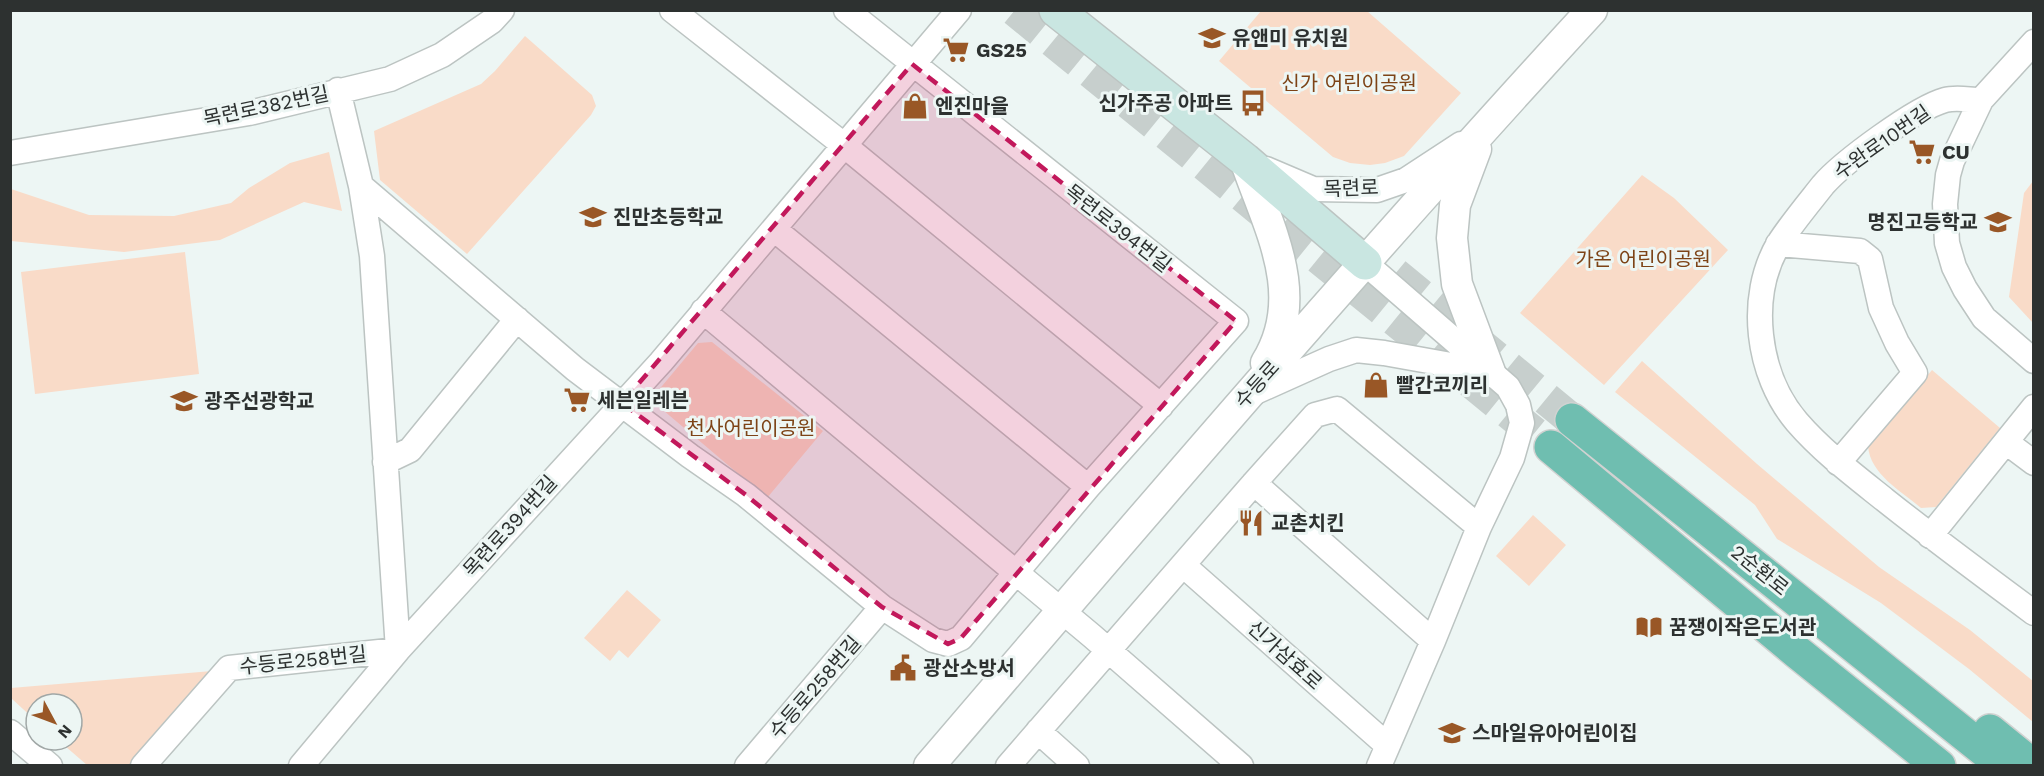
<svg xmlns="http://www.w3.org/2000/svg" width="2044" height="776" font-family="'Work Sans','Noto Sans KR',sans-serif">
<rect width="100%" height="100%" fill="#edf6f4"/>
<path fill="#f9dbc8" d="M1261,11H1367L1461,93L1404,156L1385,163L1370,165L1350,163L1333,157L1219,61Z
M525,36L592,95L596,106L591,115L467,254L380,180L374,131L481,84L495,71Z
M329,152L342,211L304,202L220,240L124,252L11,241V189L89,215L174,216L231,203L249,188L290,163Z
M1642,175L1674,198L1728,250L1604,385L1520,313Z
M2033,181V323L2009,297L2024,193Z
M185,252L199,374L35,394L21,272Z
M712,342L823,431L767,498L657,405V392L698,343Z
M1642,361L1757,464L1879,567L1970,630L2033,681V722L1969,669L1881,603L1777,539L1755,505L1615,392Z
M1932,370L2000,428L1936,507L1921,508C1901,491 1870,474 1868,446Z
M1533,515L1566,545L1529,586L1496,556Z
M627,590L661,620L628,658L619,650L610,661L584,638Z
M212,671L131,765H87L58,740H72V704H36V721L11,698V688Z"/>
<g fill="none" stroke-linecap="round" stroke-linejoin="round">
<path stroke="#c7cfcd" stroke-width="33" stroke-dasharray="33 16" stroke-linecap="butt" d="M1015,10L1551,447
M1395,274L1572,420"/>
<g stroke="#bcc4c2" stroke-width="27">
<path id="minor" d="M672,10L845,146L1161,406
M2034,42L1981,100L1952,161L1948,175L1945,204L1947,243L1954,267L1965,289L1984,318L2034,361
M338,90L361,186L575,369L690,456L746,495L882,607L933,640L948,644L961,638L1088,487L1236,321L846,10
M1981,100C1970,100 1956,97 1945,100C1916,108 1843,162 1823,185C1808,204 1792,223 1779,243C1747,297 1757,375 1797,422C1823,452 1855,476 1885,500C1934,539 1984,576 2034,613
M10,153L249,113L390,79L442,55L492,21L502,10
M1266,169L1313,189L1377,190L1406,180L1461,144
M774,229L1088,487
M1778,244L1860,251L1870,259L1881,308L1897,343L1915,373L1838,463
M1365,263L1508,387L1518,405L1522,423L1512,458L1479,527L1433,641L1379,766
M703,311L1092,636L1241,766
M1251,394L1329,359L1356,350L1384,353L1490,372
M2006,442L2034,463
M385,462L410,450L517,319
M1254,483L1433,641
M1930,536L2034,407
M1183,565L1387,745
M1038,731L1077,766
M10,732L50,766
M143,766L229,668L398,650L372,256L361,186
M301,766L398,650L661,362L959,10
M747,766L882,607
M1008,766L1254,483L1315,415L1337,409L1479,527"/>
</g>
<g stroke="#bcc4c2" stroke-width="33">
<path id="tertiary" d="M1476,149L1455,205L1452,238L1457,284L1490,372
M1245,160C1268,227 1308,295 1266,363
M929,766C1147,511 1365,257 1592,10"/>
</g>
<g stroke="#bcc4c2" stroke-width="36">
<path id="secondary" d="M1056,10L1245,160L1365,263"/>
</g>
<g stroke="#d1d2d1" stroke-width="36">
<path id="trunk" d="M1572,420L2004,766
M1551,447L1797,652L1939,766
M1990,731L2033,766"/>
</g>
<use href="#minor" stroke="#fff" stroke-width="24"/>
<use href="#tertiary" stroke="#fff" stroke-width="30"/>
<use href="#secondary" stroke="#c9e6e1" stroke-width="33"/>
<use href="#trunk" stroke="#6fbeb0" stroke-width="33"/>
</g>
<path fill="#c2185b" fill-opacity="0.2" stroke="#c2185b" stroke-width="4.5" stroke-dasharray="12 8" stroke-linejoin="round" d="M912,64L1236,321L961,638L948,644L882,607L746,495L622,403Z"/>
<defs>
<g id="school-bare" transform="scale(2.07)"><path d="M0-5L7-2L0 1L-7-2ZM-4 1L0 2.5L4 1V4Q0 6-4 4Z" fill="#995726" stroke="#edf6f4" stroke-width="2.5" paint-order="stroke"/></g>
<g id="supermarket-bare" transform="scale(2.07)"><path d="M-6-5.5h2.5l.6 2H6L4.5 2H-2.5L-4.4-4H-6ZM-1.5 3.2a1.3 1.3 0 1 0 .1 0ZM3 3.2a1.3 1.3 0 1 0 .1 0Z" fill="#995726" stroke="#edf6f4" stroke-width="2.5" paint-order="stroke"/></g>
<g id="bus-bare" transform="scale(2.07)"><path d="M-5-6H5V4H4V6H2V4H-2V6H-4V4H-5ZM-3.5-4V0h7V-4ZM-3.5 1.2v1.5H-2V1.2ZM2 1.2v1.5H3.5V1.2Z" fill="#995726" stroke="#edf6f4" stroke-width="2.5" paint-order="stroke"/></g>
<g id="shop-bare" transform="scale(2.07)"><path d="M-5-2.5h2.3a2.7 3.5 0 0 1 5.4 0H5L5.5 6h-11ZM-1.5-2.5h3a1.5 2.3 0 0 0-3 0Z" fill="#995726" stroke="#edf6f4" stroke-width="2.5" paint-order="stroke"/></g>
<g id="restaurant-bare" transform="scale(2.07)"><path d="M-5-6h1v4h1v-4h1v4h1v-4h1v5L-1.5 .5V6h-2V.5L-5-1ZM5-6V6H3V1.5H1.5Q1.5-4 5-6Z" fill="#995726" stroke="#edf6f4" stroke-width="2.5" paint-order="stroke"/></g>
<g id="library-bare" transform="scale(2.07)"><path d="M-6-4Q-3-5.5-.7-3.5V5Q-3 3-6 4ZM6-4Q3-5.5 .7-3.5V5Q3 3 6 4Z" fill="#995726" stroke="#edf6f4" stroke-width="2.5" paint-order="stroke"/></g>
<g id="civic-bare" transform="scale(2.07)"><path d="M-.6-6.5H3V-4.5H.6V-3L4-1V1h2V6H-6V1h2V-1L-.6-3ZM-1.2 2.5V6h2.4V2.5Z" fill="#995726" stroke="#edf6f4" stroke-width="2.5" paint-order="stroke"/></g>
</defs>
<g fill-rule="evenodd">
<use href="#school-bare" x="1212" y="38"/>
<use href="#supermarket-bare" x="956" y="50"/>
<use href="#bus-bare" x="1253" y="103"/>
<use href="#shop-bare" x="915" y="106"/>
<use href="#supermarket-bare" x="1922" y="152"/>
<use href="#school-bare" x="593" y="217"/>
<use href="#school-bare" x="1998" y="222"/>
<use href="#shop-bare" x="1376" y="385"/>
<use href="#supermarket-bare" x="577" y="400"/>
<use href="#school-bare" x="184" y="401"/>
<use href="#restaurant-bare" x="1251" y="523"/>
<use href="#library-bare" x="1649" y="627"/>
<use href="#civic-bare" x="903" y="668"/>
<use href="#school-bare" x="1452" y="733"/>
</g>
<g text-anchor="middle" stroke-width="6" stroke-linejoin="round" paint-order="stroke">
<g font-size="20" font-weight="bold" fill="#2d3130" stroke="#edf6f4" text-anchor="start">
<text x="1232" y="45">유앤미 유치원</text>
<text x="976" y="57">GS25</text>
<text x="1233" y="110" text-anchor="end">신가주공 아파트</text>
<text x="935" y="113">엔진마을</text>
<text x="1942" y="159">CU</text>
<text x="613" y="224">진만초등학교</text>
<text x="1978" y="229" text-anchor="end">명진고등학교</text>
<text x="1396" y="392">빨간코끼리</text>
<text x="597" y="407">세븐일레븐</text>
<text x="204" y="408">광주선광학교</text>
<text x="1271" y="530">교촌치킨</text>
<text x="1669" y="634">꿈쟁이작은도서관</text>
<text x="923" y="675">광산소방서</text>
<text x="1472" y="740">스마일유아어린이집</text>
</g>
<g font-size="20" fill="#7d4316" stroke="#edf6f4">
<text x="1349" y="90">신가 어린이공원</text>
<text x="1643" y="266">가온 어린이공원</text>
<text x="751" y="435">천사어린이공원</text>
</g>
<g font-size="20" fill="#2d3130" stroke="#edf6f4">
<text transform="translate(266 106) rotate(-12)" y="7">목련로382번길</text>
<text transform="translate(1882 142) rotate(-35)" y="7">수완로10번길</text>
<text transform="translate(1351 188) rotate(-2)" y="7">목련로</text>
<text transform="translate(1118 228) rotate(38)" y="7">목련로394번길</text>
<text transform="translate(1257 384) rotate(-48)" y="7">수등로</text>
<text transform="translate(510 526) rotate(-48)" y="7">목련로394번길</text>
<text transform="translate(1760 570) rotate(39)" y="7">2순환로</text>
<text transform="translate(1285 655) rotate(42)" y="7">신가삼효로</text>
<text transform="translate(303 660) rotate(-6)" y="7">수등로258번길</text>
<text transform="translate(815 687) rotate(-49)" y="7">수등로258번길</text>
</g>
</g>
<rect width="2044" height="776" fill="none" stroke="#2d3130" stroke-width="24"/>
<g transform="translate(54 722) rotate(131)"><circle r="28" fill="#edf6f4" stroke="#a0a7a6" stroke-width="1.5"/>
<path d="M0-4.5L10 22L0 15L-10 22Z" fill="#995726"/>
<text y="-9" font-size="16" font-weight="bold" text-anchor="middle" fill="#2d3130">N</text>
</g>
</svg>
